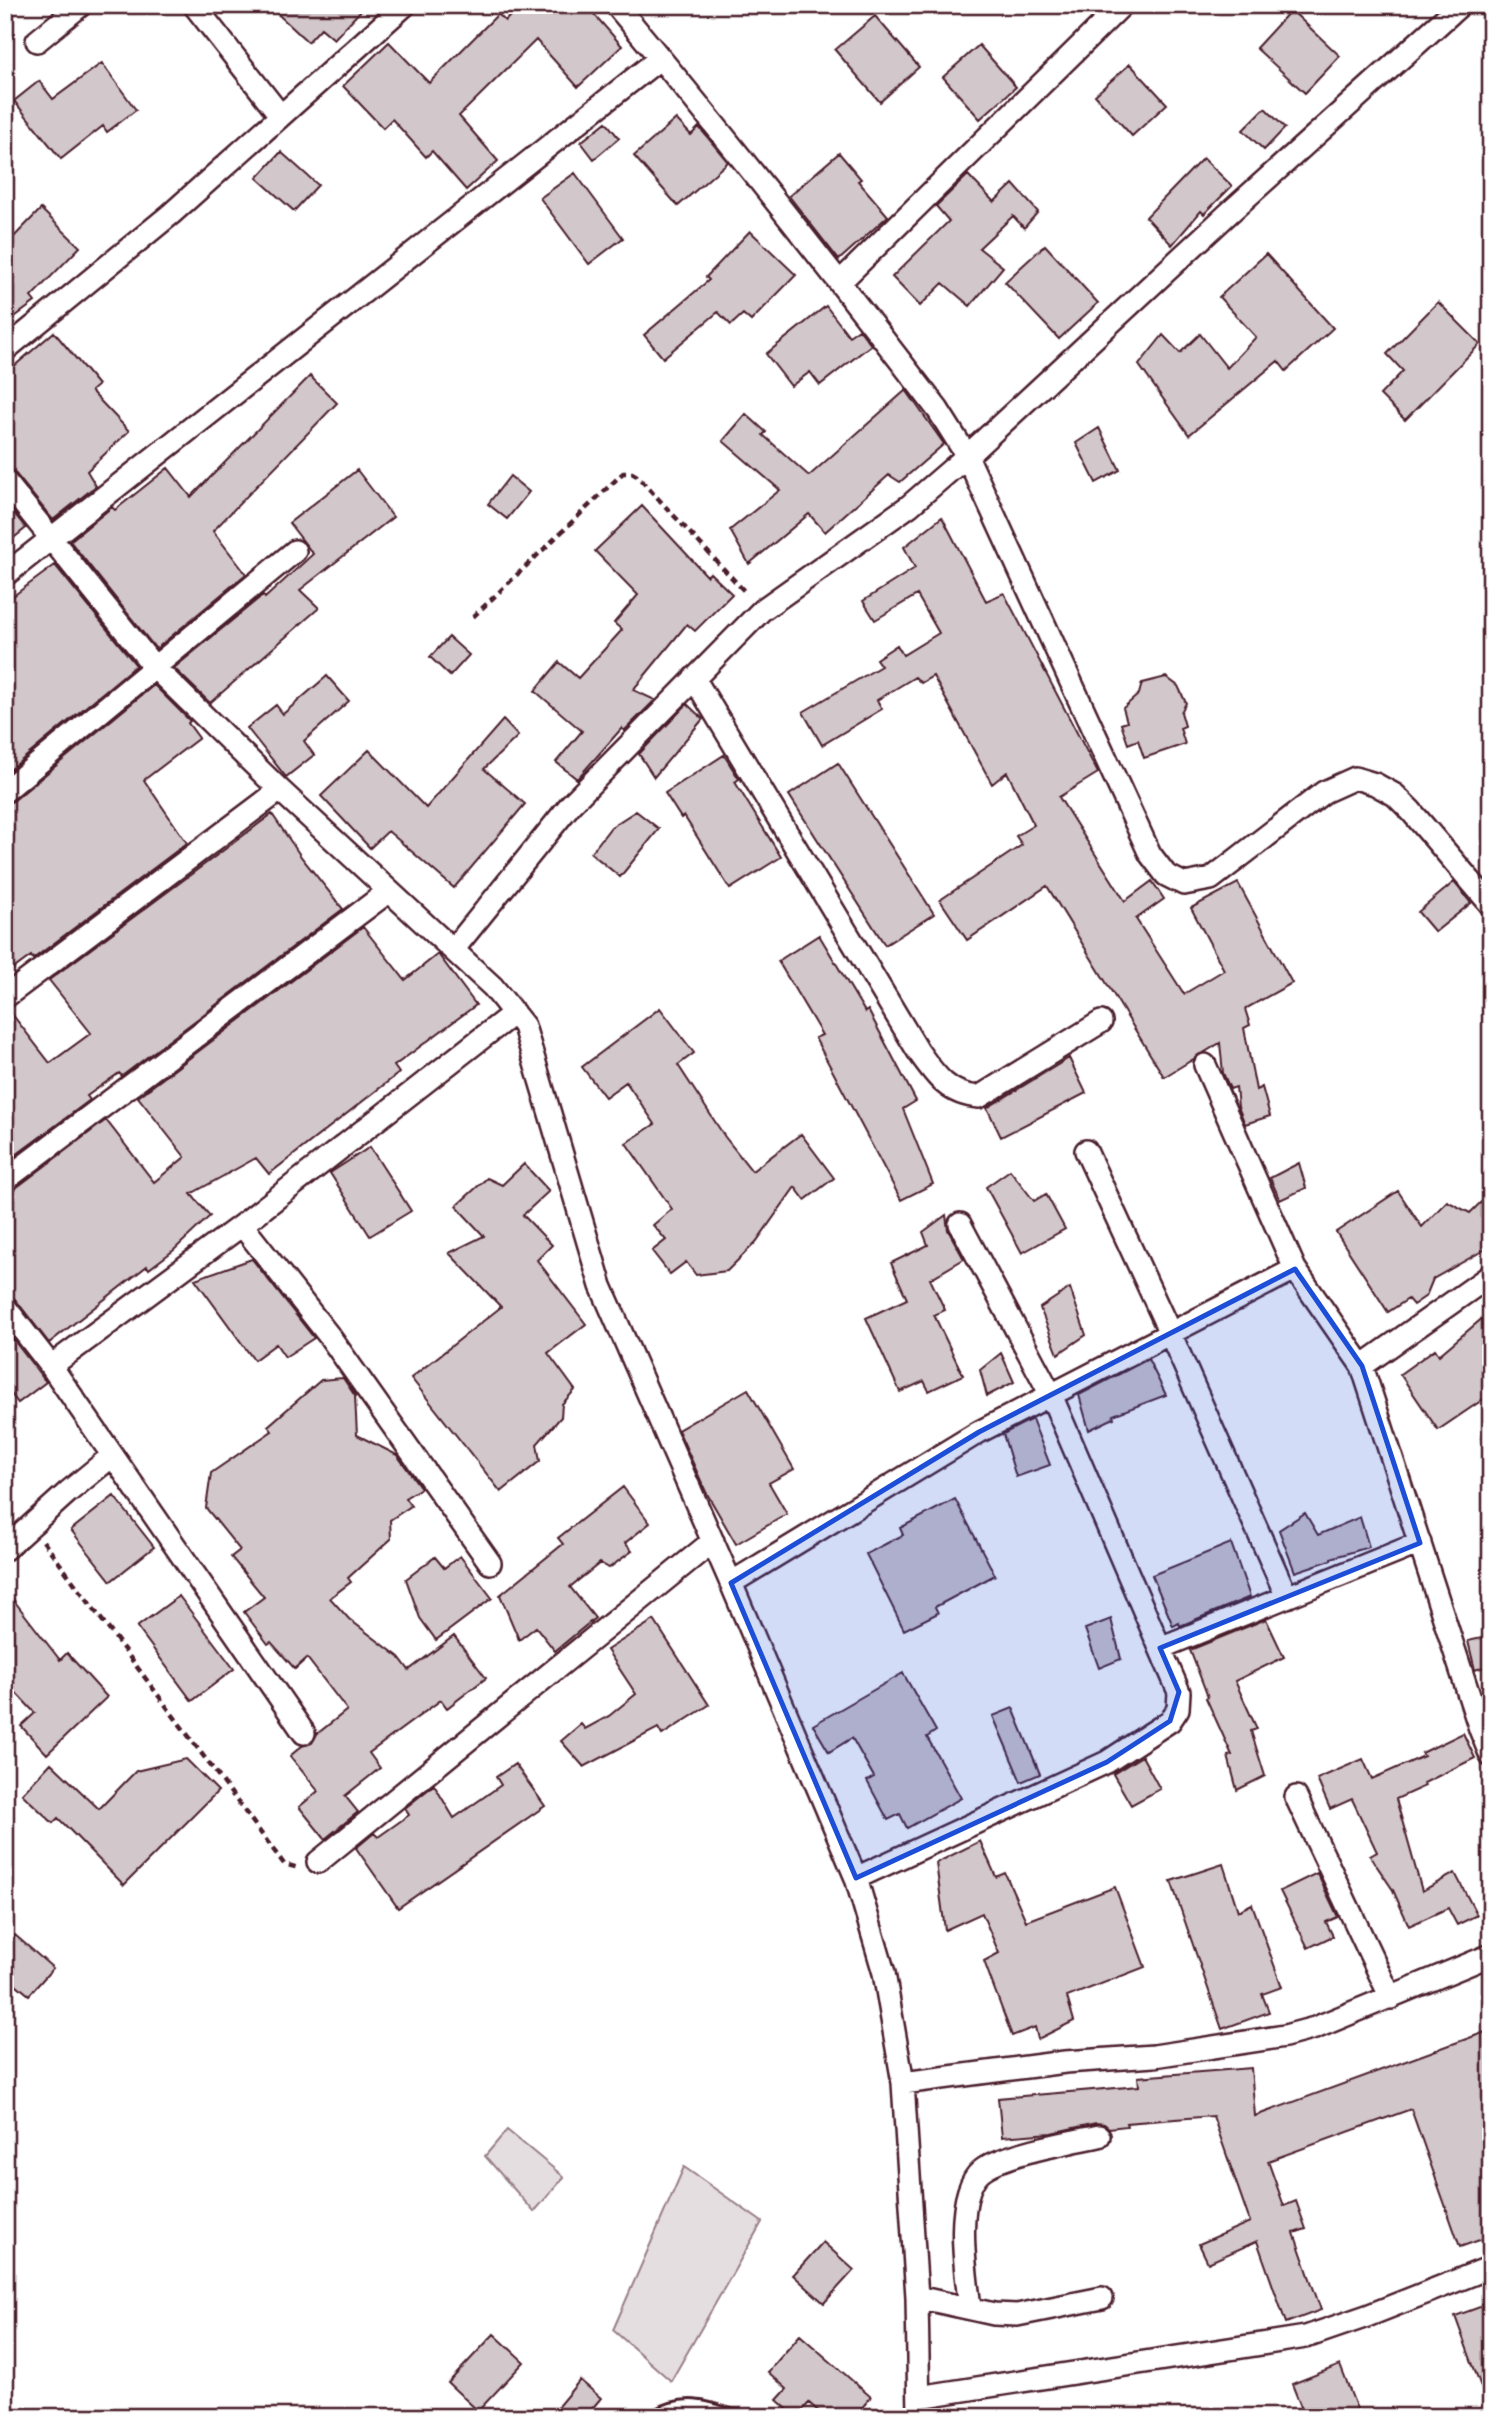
<svg xmlns="http://www.w3.org/2000/svg" width="1496" height="2422" font-family="Caveat,sans-serif">
<rect width="100%" height="100%" fill="#fff"/>
<filter id="ink" filterUnits="userSpaceOnUse"><feTurbulence type="fractalNoise" baseFrequency=".0143" numOctaves="2"/><feDisplacementMap in="SourceGraphic" scale="14" xChannelSelector="R" yChannelSelector="G"/><feConvolveMatrix kernelMatrix="1 2 1 2 8 2 1 2 1" color-interpolation-filters="sRGB"/></filter>
<g filter="url(#ink)">
<path fill="#e5dee0" stroke="#987e86" stroke-width="2" d="M507,2130L564,2177L534,2212L485,2156Z
M684,2167L762,2222L671,2381L613,2330Z"/>
<path fill="#d2c7cb" stroke="#4a1f2b" stroke-width="2" d="M268,5H366L334,39L321,28L308,42Z
M521,5H586L622,46L578,87L536,40L459,116L498,161L466,190L432,151L426,157L392,119L383,128L343,86L389,42L429,83L498,14L505,21Z
M1291,10L1340,56L1305,93L1256,48Z
M875,16L919,67L880,102L835,50Z
M979,45L1016,87L980,119L943,77Z
M102,63L136,110L107,132L103,126L61,159L14,101L39,81L53,99Z
M1130,64L1167,104L1132,136L1095,95Z
M1265,108L1285,128L1264,150L1243,130Z
M676,119L691,135L699,127L728,162L678,206L634,156Z
M606,122L619,138L594,159L581,142Z
M281,152L318,185L294,211L257,178Z
M839,153L861,179L858,181L888,216L839,260L789,196Z
M1203,158L1232,186L1204,214L1201,211L1172,245L1146,217Z
M575,173L623,238L589,264L540,198Z
M968,175L994,202L1013,184L1038,212L1024,228L1013,216L979,248L1003,267L970,306L943,283L920,306L892,277L949,221L936,206Z
M41,209L80,247L31,297L35,302L5,324V246Z
M750,231L796,275L751,321L743,314L731,325L718,312L663,358L644,335L709,280L706,277Z
M1045,245L1098,303L1059,339L1005,282Z
M1266,254L1333,328L1286,371L1278,361L1189,435L1139,365L1163,335L1180,353L1200,334L1227,368L1256,337L1219,297Z
M1438,302L1480,344L1405,420L1380,395L1403,371L1387,354Z
M826,306L849,336L859,329L871,345L820,385L810,372L791,386L766,354Z
M54,332L98,385L91,391L129,431L87,471L96,486L53,520L15,473L5,468V374Z
M310,376L337,403L213,531L246,574L156,649L70,541L112,507L115,510L168,468L191,497Z
M906,390L944,444L900,482L889,475L825,532L809,514L749,564L730,530L780,490L723,441L746,414L766,432L763,435L809,476Z
M1099,428L1120,470L1096,483L1076,443Z
M357,470L393,517L300,590L319,608L210,703L174,668L263,595L265,598L313,554L289,523Z
M510,476L529,492L507,519L488,504Z
M5,502L26,528L5,545Z
M642,506L707,576L710,573L732,594L695,631L687,624L633,690L655,700L624,731L622,728L577,779L556,762L582,731L535,691L559,662L578,678L622,630L614,623L638,595L595,551Z
M942,517L986,601L1004,593L1098,773L1059,797L1125,901L1152,881L1164,899L1136,919L1184,994L1224,970L1191,908L1238,883L1292,983L1245,1009L1250,1025L1244,1028L1256,1090L1262,1087L1270,1116L1245,1124L1238,1107L1236,1087L1230,1089L1223,1073L1220,1043L1164,1077L1047,886L967,940L940,900L1022,845L1016,836L1034,825L1007,772L992,784L933,676L921,683L915,677L877,700L882,709L822,745L803,712L881,666L876,659L897,645L903,655L939,633L917,595L875,620L863,601L915,568L904,547Z
M55,565L136,665L5,774V602Z
M449,637L469,655L450,676L430,657Z
M327,676L349,701L304,741L314,755L286,777L247,728L276,705L283,714Z
M1166,677L1178,686L1186,703L1181,712L1185,726L1180,728L1185,744L1144,758L1138,740L1128,744L1121,724L1127,722L1123,708L1139,694L1142,683Z
M154,685L190,721L188,723L199,738L144,780L187,843L33,959L31,956L5,975V804L13,801Z
M687,704L703,719L654,777L639,754Z
M503,720L518,736L484,769L525,804L454,888L388,831L370,848L321,796L369,750L426,808Z
M724,755L739,779L735,782L781,857L730,889L684,816L681,818L665,793Z
M838,763L934,914L885,945L789,795Z
M636,811L659,829L620,877L591,853L611,827Z
M272,814L302,858L343,909L122,1076L119,1073L87,1096L90,1100L5,1163V1010L8,1009L50,1063L91,1033L49,980Z
M1454,882L1471,903L1435,932L1418,912Z
M363,927L405,980L438,954L476,1005L394,1066L399,1073L269,1174L256,1158L191,1194L210,1216L174,1250L149,1269L147,1266L49,1343L15,1299L5,1294V1193L13,1190L106,1120L154,1182L185,1157L138,1097Z
M819,935L865,1012L868,1010L916,1101L903,1109L933,1184L901,1200L815,1038L822,1035L778,961Z
M660,1008L694,1053L678,1065L725,1137L752,1171L801,1134L834,1178L805,1200L795,1187L756,1242L727,1271L696,1275L686,1262L670,1274L652,1251L666,1240L653,1225L672,1209L626,1143L655,1124L626,1082L605,1097L582,1067Z
M1069,1058L1086,1093L1001,1137L987,1108Z
M370,1147L411,1211L370,1236L330,1173Z
M1299,1163L1306,1188L1280,1200L1270,1178Z
M524,1164L549,1191L523,1215L552,1245L537,1260L586,1324L548,1353L575,1390L562,1404L561,1417L537,1444L540,1461L501,1492L411,1378L501,1307L449,1253L484,1236L456,1206L487,1178L502,1185Z
M1010,1170L1034,1201L1046,1194L1065,1229L1022,1253L986,1187Z
M1398,1191L1422,1227L1447,1201L1470,1213L1481,1202L1491,1219V1246L1433,1279L1426,1296L1413,1305L1408,1299L1388,1312L1336,1232Z
M946,1215L948,1230L964,1259L930,1279L945,1310L934,1315L963,1375L929,1391L924,1381L900,1392L866,1318L907,1299L891,1263L928,1245L923,1232Z
M252,1259L314,1338L285,1357L276,1344L254,1360L195,1279Z
M1070,1288L1086,1335L1058,1354L1040,1308Z
M1491,1311V1394L1438,1430L1400,1374L1435,1349L1439,1355Z
M5,1329L46,1382L18,1403L5,1386Z
M1001,1353L1014,1382L987,1396L980,1370Z
M1148,1359L1166,1395L1113,1415L1114,1418L1089,1430L1079,1395Z
M343,1378L355,1396L357,1435L397,1455L421,1488L405,1498L411,1506L390,1520L391,1539L348,1578L351,1582L330,1598L349,1619L399,1657L409,1670L454,1636L486,1678L447,1708L441,1700L369,1753L380,1768L345,1796L358,1812L325,1839L299,1807L318,1791L290,1756L302,1746L312,1743L317,1734L347,1710L307,1658L295,1669L271,1642L268,1644L244,1612L264,1597L231,1557L240,1550L206,1508L211,1473L272,1431L268,1426L321,1380Z
M748,1389L794,1469L769,1483L787,1514L736,1544L706,1492L678,1430Z
M1032,1419L1050,1465L1016,1477L1003,1434Z
M623,1487L650,1523L625,1543L632,1551L609,1568L600,1563L570,1587L595,1618L555,1651L536,1627L519,1640L500,1595L563,1544L558,1538Z
M114,1496L154,1547L111,1581L71,1530Z
M955,1499L995,1575L935,1607L938,1613L904,1630L866,1554L903,1535L900,1528Z
M1305,1513L1318,1535L1360,1517L1369,1547L1331,1558V1560L1295,1572L1279,1530Z
M1231,1543L1250,1597L1180,1626L1179,1623L1173,1626L1152,1575Z
M460,1556L492,1598L436,1640L420,1618L406,1579L435,1557L444,1568Z
M5,1589L60,1660L67,1653L107,1697L47,1754L21,1726L35,1713L5,1681Z
M179,1596L234,1669L192,1701L137,1627Z
M1111,1619L1121,1659L1099,1668L1085,1629Z
M1266,1619L1284,1657L1235,1681L1257,1729L1251,1731L1265,1776L1237,1790L1228,1756L1232,1755L1206,1698L1208,1697L1190,1650Z
M654,1620L709,1705L662,1735L658,1728L584,1767L561,1741L581,1724L585,1729L609,1716L636,1694L607,1650Z
M1491,1636V1665L1475,1670L1468,1641Z
M903,1673L936,1731L927,1737L961,1798L907,1828L900,1814L888,1820L867,1781L874,1777L852,1738L829,1752L813,1725Z
M1013,1708L1040,1774L1021,1782L993,1716Z
M1463,1733L1475,1758L1424,1783L1425,1786L1396,1799L1422,1891L1455,1873L1477,1915L1457,1925L1448,1908L1409,1926L1393,1890L1370,1856L1377,1852L1352,1799L1330,1809L1317,1779L1363,1759L1372,1779L1424,1756L1422,1753Z
M1142,1756L1160,1789L1131,1805L1113,1774Z
M186,1759L218,1791L124,1885L58,1818L53,1823L22,1794L51,1763L99,1809L136,1771Z
M515,1764L545,1806L398,1908L356,1848L374,1833L378,1837L409,1815L405,1808L434,1785L454,1818L501,1785L496,1777Z
M980,1841L996,1877L1005,1873L1026,1921L1115,1887L1145,1967L1067,1997L1074,2021L1038,2039L1035,2027L1012,2036L984,1961L999,1953L982,1913L945,1930L936,1863Z
M1223,1864L1238,1911L1252,1904L1282,1987L1262,1994L1269,2012L1222,2029L1171,1881Z
M1317,1873L1338,1917L1326,1922L1333,1936L1308,1948L1280,1891Z
M15,1935L53,1968L29,1995L5,1975V1947Z
M1491,2030V2236L1460,2247L1411,2109L1268,2161L1284,2206L1296,2201L1306,2229L1294,2233L1321,2310L1286,2323L1257,2241L1208,2263L1199,2244L1250,2222L1213,2116L1126,2123L1127,2126L1109,2128L1104,2124L1096,2123L1051,2133L1002,2137L998,2098L1139,2086L1138,2077L1251,2068L1255,2116Z
M823,2242L854,2270L824,2303L793,2275Z
M1491,2303V2406H1488L1455,2316Z
M494,2334L524,2362L478,2411L448,2383Z
M800,2335L871,2397L854,2417H825L809,2403L796,2417L777,2400L787,2389L768,2372Z
M1340,2365L1360,2417H1305L1292,2384Z
M580,2380L601,2398L585,2417H549Z"/>
<g fill="none" stroke-linecap="round" stroke-linejoin="round">
<g stroke="#4a1f2b" stroke-width="16">
<path id="service" d="M653,2417C684,2399 705,2406 736,2417"/>
</g>
<g stroke="#4a1f2b" stroke-width="26">
<path id="minor" d="M194,5L280,115
M616,5C727,137 833,273 938,410L967,456L1150,854L1166,875L1184,884L1211,879L1324,792L1355,778L1375,784L1395,795L1411,811L1491,905
M37,41L81,5
M840,282L1122,5
M5,350L171,214L405,5
M5,481L155,668L280,790L493,987L524,1026L601,1286L731,1583L856,1878L884,1973L903,2083L917,2297L919,2417
M5,575L659,59
M694,678L918,1051C935,1075 948,1095 979,1097L1101,1022
M5,791L295,551
M453,950L571,804L762,610L909,506L967,456L1229,213L1460,5
M5,997L280,790
M1205,1065L1295,1269L1362,1366L1480,1729L1491,1756
M1086,1151L1170,1333L1287,1597
M5,1180L389,891
M242,1225L330,1337L490,1563
M5,1307L51,1366L304,1733
M51,1366L242,1225L514,1013
M1362,1366L1491,1275
M5,1549L68,1492L112,1456
M731,1583L979,1432L1295,1269
M1160,1648L1420,1543
M1296,1797L1391,1998
M318,1862L713,1541
M856,1878L1107,1762L1170,1721L1178,1709L1179,1692L1051,1395L960,1224
M903,2083L1065,2062L1154,2056L1285,2036L1315,2028L1491,1955
M917,2297L994,2314L1017,2315L1102,2298
M970,2307C966,2275 953,2195 981,2171C1001,2154 1071,2142 1099,2136
M919,2397L1306,2337L1367,2316L1491,2267"/>
</g>
<path stroke="#4a1f2b" stroke-width="4.5" stroke-dasharray="7 5" stroke-linecap="butt" d="M473,617L623,473H632L637,476L747,594
M43,1541L284,1864L299,1868"/>
<use href="#service" stroke="#fff" stroke-width="10"/>
<use href="#minor" stroke="#fff" stroke-width="21"/>
</g>
</g>
<path fill="#1d4ed8" fill-opacity="0.2" stroke="#1d4ed8" stroke-width="5" stroke-linejoin="round" d="M1295,1269L1362,1366L1420,1543L1160,1648L1179,1692L1170,1721L1107,1762L856,1878L731,1583L979,1432Z"/>
<rect width="1496" height="2422" fill="none" stroke="#fff" stroke-width="28"/>
<rect x="14" y="14" width="1468" height="2394" fill="none" stroke="#4a1f2b" stroke-width="2.5" filter="url(#ink)"/>
</svg>
